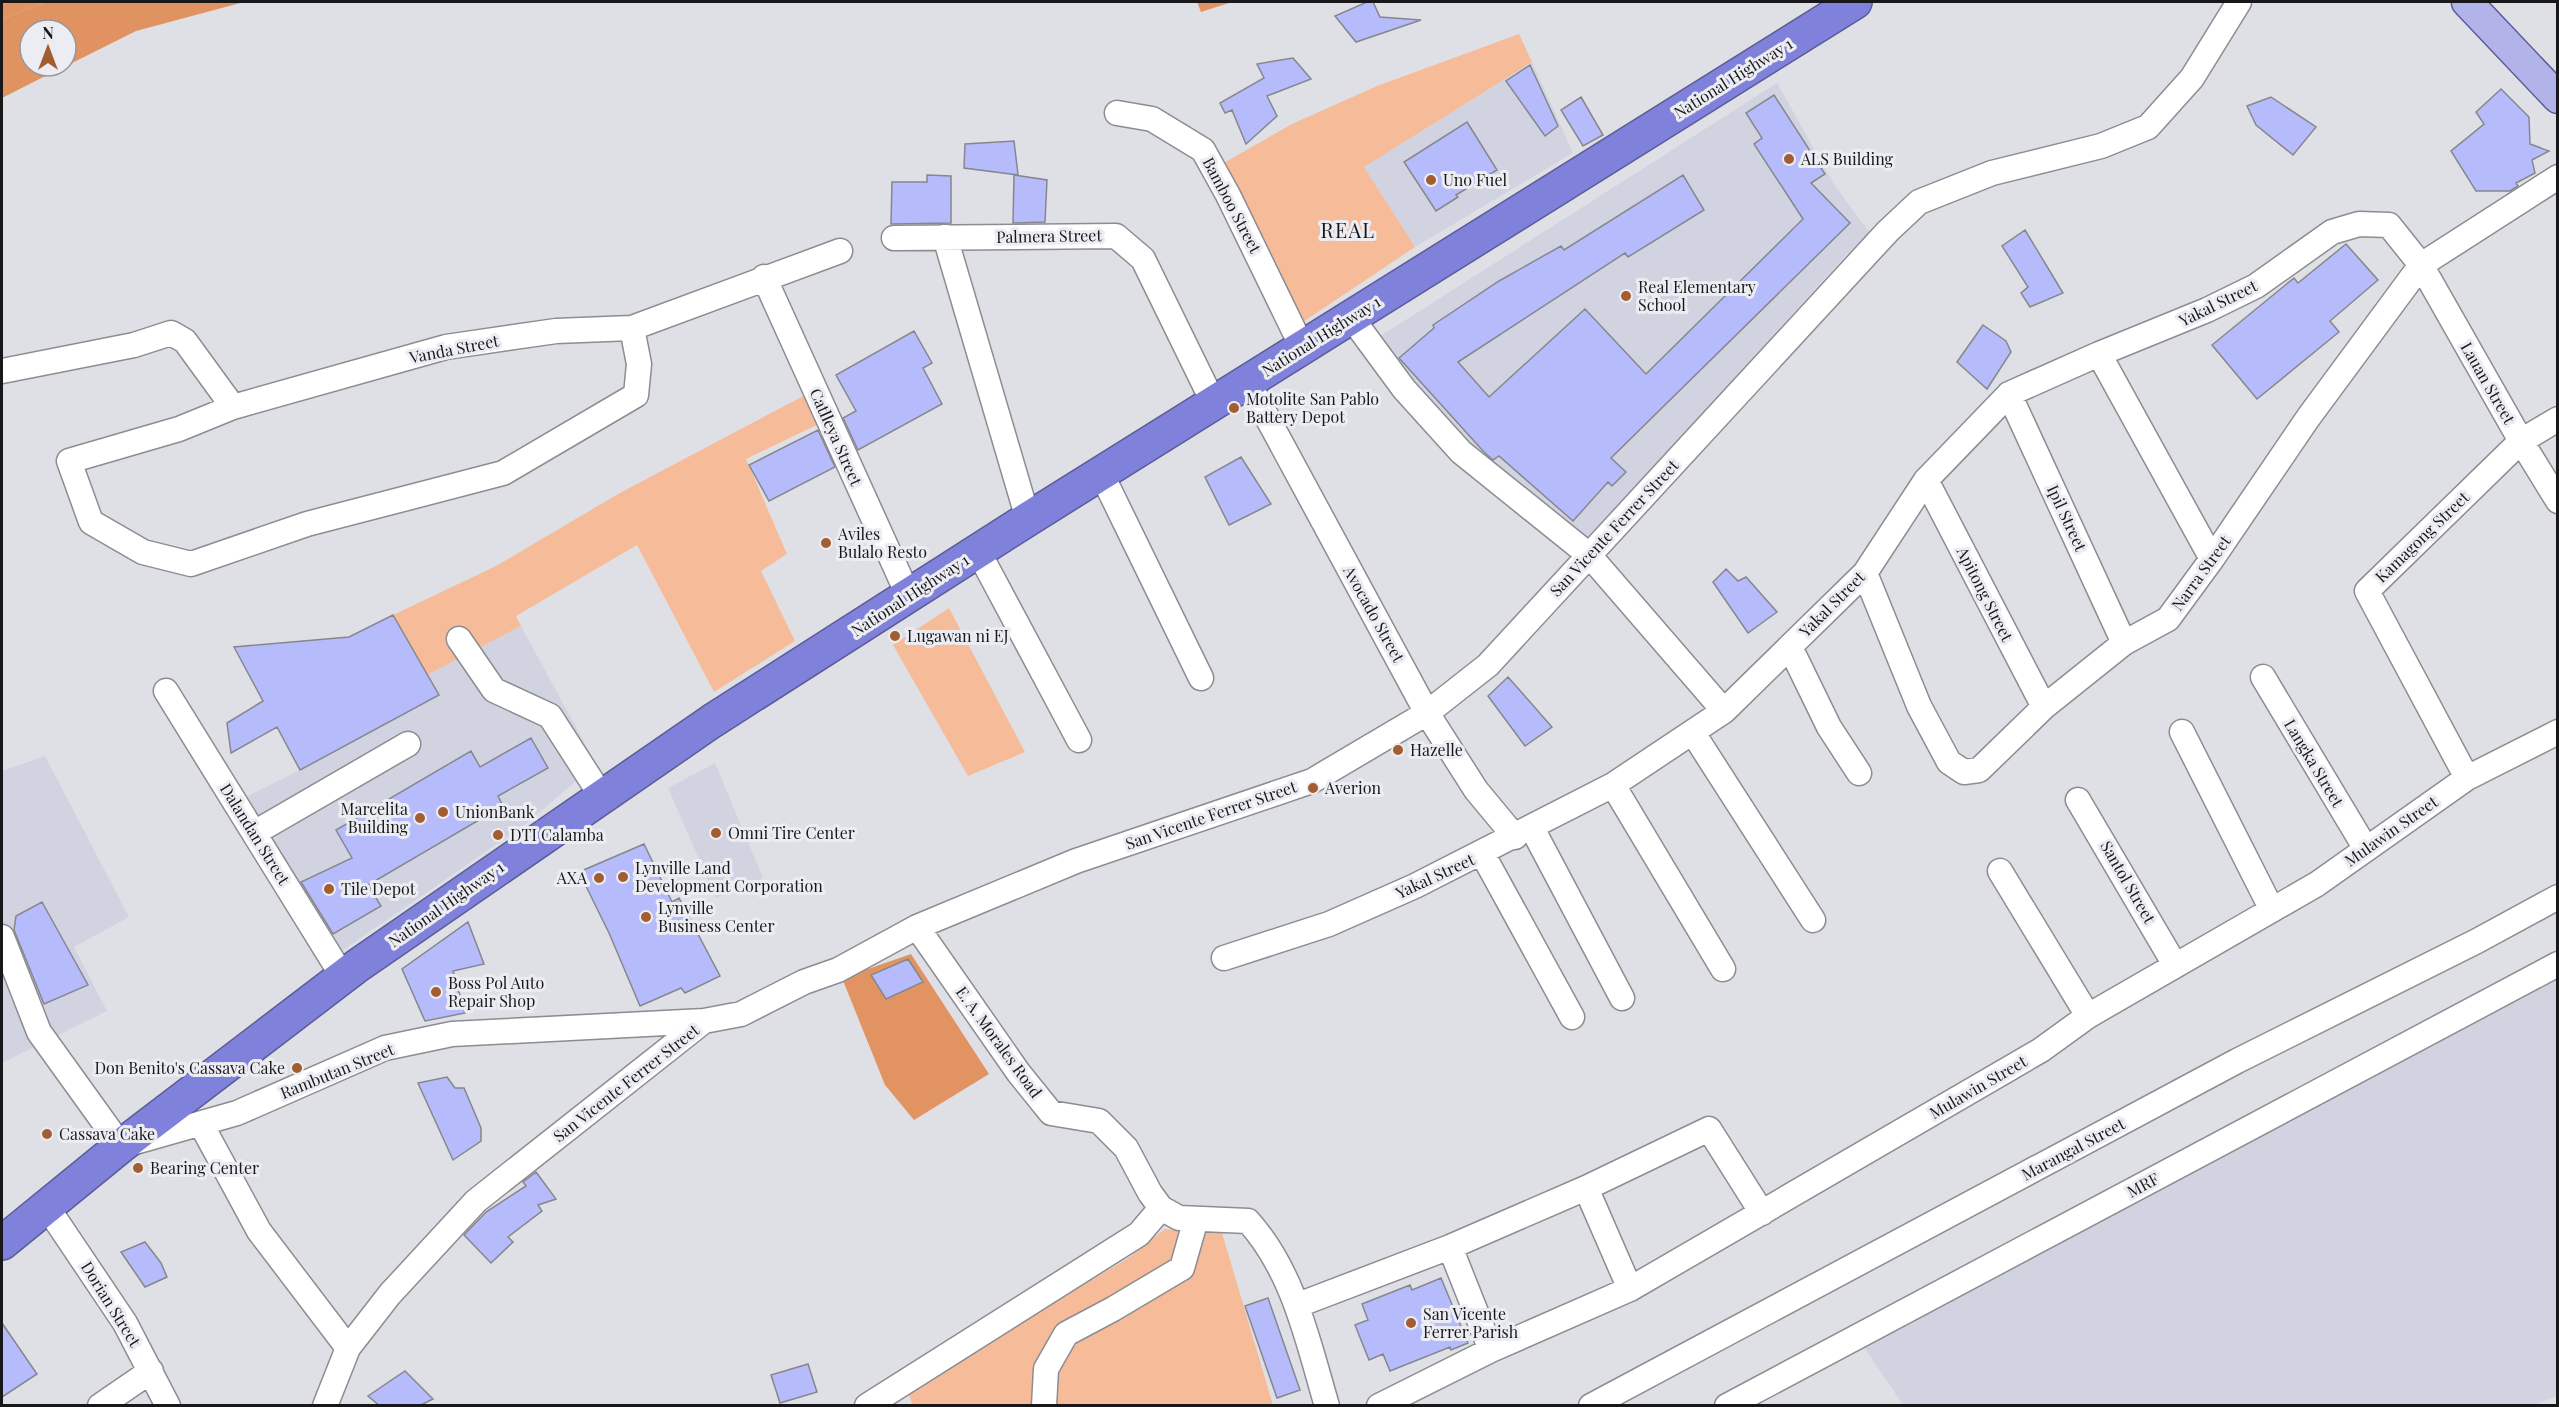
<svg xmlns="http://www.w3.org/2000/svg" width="2559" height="1407" font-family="'Playfair Display',serif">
<rect width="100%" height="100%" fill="#dfe0e6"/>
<path fill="#d1d3e0" d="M1532,62L1573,153L1415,247L1363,167Z
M1777,83L1835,186L1870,233L1846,255L1586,541L1457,432L1379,337Z
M521,626L596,764L526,824L320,966L226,807L300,770L427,675Z
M45,756L129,917L74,947L107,1011L2,1063V771Z
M715,763L763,878L716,898L668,788Z
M2557,971V1396L2532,1406L1903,1405L1862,1344Z"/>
<path fill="#f6bc99" d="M1519,34L1532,62L1364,167L1415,247L1300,324L1222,164L1292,124L1377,86Z
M809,393L823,422L746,459L787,554L761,571L795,641L714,692L637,545L516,616L521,626L427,675L393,615L496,566L618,494Z
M949,608L1025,752L968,776L893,645Z
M1165,1229L1222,1233L1273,1405L913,1406L907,1390L1130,1257Z"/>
<path fill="#e29362" d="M2,2H46L2,19Z
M1197,2H1232L1201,12Z
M911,954L989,1074L914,1120L885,1085L842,978Z"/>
<path fill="#e09261" d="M46,2H244L136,31L66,66V30H30V66H65L2,98V19Z"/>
<path fill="#b6bbfc" stroke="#86878c" stroke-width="1.5" d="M1367,2H1373L1380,17L1421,20L1356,42L1335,16Z
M1293,58L1311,79L1267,96L1277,116L1246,144L1232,110L1225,113L1220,103L1264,78L1257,64Z
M1530,65L1558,126L1545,136L1506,81Z
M2501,89L2529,117L2530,144L2549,151L2532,160L2535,173L2516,183L2518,186L2510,191H2476L2451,151L2484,124L2476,112Z
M1774,95L1825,174L1811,183L1850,223L1611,458L1626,472L1612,486L1608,482L1573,521L1499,456L1493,460L1484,452L1399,358L1434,328L1433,325L1499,281L1561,246L1564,250L1683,175L1704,210L1628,257L1625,253L1458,362L1489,397L1585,309L1646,374L1803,219L1754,144L1762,138L1746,113Z
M1581,97L1603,135L1583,146L1561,110Z
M2271,97L2316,127L2293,155L2256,125L2247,106Z
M1467,122L1497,170L1456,195L1458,197L1436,211L1404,162Z
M1014,141L1018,175L964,168L965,144Z
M927,175L951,176V223L891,224L892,182H927Z
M1014,175L1047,180L1045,222L1013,223Z
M2025,230L2063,293L2030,307L2021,293L2028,287L2002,246Z
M2346,244L2378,280L2330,321L2339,332L2257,399L2212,345L2294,278L2298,283Z
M1983,325L2006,341L2011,352L1987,389L1957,362Z
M914,331L932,363L923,368L942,404L858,450L843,418L856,411L836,375Z
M818,430L835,467L769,501L749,465Z
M1241,457L1271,504L1229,525L1205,477Z
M1726,569L1738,581L1746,577L1777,612L1748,633L1713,582Z
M393,615L439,695L300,770L277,727L231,753L227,723L263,701L234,647L349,637Z
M1508,677L1552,727L1525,746L1488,696Z
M531,738L548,768L498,796L503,806L368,885L381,906L333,934L301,882L352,858L336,830L471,751L480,767Z
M644,844L672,902L679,898L720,976L685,993L681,988L640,1006L609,933L579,872Z
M42,902L88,985L44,1004L14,930L16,916Z
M468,922L484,964L453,971L465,1013L425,1021L402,969Z
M908,959L923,982L886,999L871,975Z
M447,1077L455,1088H464L481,1128V1141L453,1160L418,1083Z
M536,1172L556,1199L538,1205L542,1211L508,1237L513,1242L491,1263L464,1235L486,1212L526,1186L523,1182Z
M145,1242L161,1263L167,1277L145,1287L121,1252Z
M1441,1278L1468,1343L1451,1350L1450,1347L1390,1371L1383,1354L1369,1360L1355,1325L1368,1320L1362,1304L1410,1285L1412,1290Z
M1268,1298L1300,1390L1277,1398L1245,1306Z
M2,1323L37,1374L2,1397Z
M808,1364L817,1392L780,1403L771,1375Z
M405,1371L433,1399L419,1406H380L368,1396Z"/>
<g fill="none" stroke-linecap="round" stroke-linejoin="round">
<g stroke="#8c8c92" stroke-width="27">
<path id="minor" d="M1117,113L1152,119L1203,150L1228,195L1302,347
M945,237L1028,519
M894,238L1116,236L1143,259L1213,402
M764,277L909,597
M1351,317L1404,389L1461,452L1589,555L1724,711
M632,328L639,364L636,395L503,473L307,524L191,564L143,552L91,522L69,461L179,429L233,407L446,347L556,331L632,328L840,251
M2099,354L2212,559
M2,371L134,345L171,333L185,341L233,407
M1248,382L1427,713L1476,790L1515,837
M2009,394L2124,643
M1102,475L1201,678
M1926,480L2044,707
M978,551L1079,740
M1865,573L1919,706L1949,762L1964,772L1979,770L2044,707L2124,643L2168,619L2212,559L2308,418L2421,265L2558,177
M459,639L494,690L550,716L602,797
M1790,647L1829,727L1859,773
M2263,677L2366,849
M166,691L343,977
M2182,732L2272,910
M1693,733L1813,920
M2467,778L2367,591L2521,441L2558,419
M1613,785L1723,969
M2078,800L2175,965
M1532,828L1622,998
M254,833L408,744
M1482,853L1572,1017
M2000,871L2088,1016
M917,927L1018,1072L1051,1113L1099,1121L1126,1148L1150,1193L1161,1208L1179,1218L1248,1221C1294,1272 1308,1342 1327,1406
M2,937L39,1032L121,1146L237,1113L385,1048L452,1034L704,1021
M1224,958L1329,924L1415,886L1613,785L1724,711L1865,573L1926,480L2009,394L2099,354L2207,310L2256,286L2332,232L2359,224L2389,225L2421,265L2521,441L2558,501
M201,1124L259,1231L348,1348
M1586,1188L1630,1289
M47,1207L125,1323L168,1406
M1450,1247L1491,1350
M1298,1305L1450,1247L1586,1188L1709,1129L1762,1213
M100,1406L151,1371
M325,1406L348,1348L390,1294L476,1201L704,1021L741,1014L804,982L838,970L917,927L1076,861L1312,781L1427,713L1488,665L1888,231L1919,202L1992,173L2101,146L2148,127L2192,78L2239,2
M867,1406L1139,1234L1161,1208
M1044,1406L1046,1369L1066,1334L1113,1309L1182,1268L1196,1219
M1379,1406L1491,1350L1630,1289L2041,1050L2088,1016L2317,884L2467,778L2558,732
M1591,1406L2237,1061L2477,941L2558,897
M1727,1406L2558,964"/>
</g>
<g stroke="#5b5c97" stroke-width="33">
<path id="major" d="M2467,2L2558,98"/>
</g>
<g stroke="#5b5c97" stroke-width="36">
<path id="highway" d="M2,1243L121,1146L357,966L712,721L1028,519L1855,2"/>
</g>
<use href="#minor" stroke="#fff" stroke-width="24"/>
<use href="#major" stroke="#b2b3e9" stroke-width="30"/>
<use href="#highway" stroke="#7f81db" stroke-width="33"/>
</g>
<g fill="#a25d30" stroke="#ecedf3" stroke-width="2">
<circle cx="1789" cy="159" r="6"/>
<circle cx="1431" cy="180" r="6"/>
<circle cx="1626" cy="296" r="6"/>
<circle cx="1234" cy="408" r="6"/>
<circle cx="826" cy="543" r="6"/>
<circle cx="895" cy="636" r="6"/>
<circle cx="1398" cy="750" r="6"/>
<circle cx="1313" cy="788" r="6"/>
<circle cx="443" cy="812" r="6"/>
<circle cx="420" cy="818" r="6"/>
<circle cx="716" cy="833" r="6"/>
<circle cx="498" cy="835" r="6"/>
<circle cx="623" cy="877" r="6"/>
<circle cx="599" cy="878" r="6"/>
<circle cx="329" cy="889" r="6"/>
<circle cx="646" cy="917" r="6"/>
<circle cx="436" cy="992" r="6"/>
<circle cx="297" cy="1068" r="6"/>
<circle cx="47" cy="1134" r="6"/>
<circle cx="138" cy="1168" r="6"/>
<circle cx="1411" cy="1323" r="6"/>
</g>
<g text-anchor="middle" stroke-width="6" stroke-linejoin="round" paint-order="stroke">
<g font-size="16" fill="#18181a" stroke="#ecedf3">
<text transform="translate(1733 78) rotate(-32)" y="6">National Highway 1</text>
<text transform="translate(1232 205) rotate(62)" y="6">Bamboo Street</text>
<text transform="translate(1049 236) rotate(-1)" y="6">Palmera Street</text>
<text transform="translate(2218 303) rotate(-26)" y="6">Yakal Street</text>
<text transform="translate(1321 336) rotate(-32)" y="6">National Highway 1</text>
<text transform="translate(454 349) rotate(-11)" y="6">Vanda Street</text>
<text transform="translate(2488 383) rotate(60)" y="6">Lauan Street</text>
<text transform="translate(836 437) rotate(66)" y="6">Catlleya Street</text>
<text transform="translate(2067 518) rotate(65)" y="6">Ipil Street</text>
<text transform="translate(1614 528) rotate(-47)" y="6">San Vicente Ferrer Street</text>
<text transform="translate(2422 537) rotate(-44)" y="6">Kamagong Street</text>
<text transform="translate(2201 573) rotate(-54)" y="6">Narra Street</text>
<text transform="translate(1985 594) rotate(63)" y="6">Apitong Street</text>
<text transform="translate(910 595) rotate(-33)" y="6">National Highway 1</text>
<text transform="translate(1832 604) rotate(-45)" y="6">Yakal Street</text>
<text transform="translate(1374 614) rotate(61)" y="6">Avocado Street</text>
<text transform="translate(2314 763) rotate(59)" y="6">Langka Street</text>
<text transform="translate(1211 815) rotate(-19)" y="6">San Vicente Ferrer Street</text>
<text transform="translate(2391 831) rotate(-35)" y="6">Mulawin Street</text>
<text transform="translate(255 834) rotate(58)" y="6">Dalandan Street</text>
<text transform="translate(1435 876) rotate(-25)" y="6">Yakal Street</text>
<text transform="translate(2128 882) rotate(60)" y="6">Santol Street</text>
<text transform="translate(446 904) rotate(-35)" y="6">National Highway 1</text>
<text transform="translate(999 1042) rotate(54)" y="6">E. A. Morales Road</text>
<text transform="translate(337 1071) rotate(-22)" y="6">Rambutan Street</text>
<text transform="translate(626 1083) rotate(-38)" y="6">San Vicente Ferrer Street</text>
<text transform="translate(1978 1087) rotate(-30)" y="6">Mulawin Street</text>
<text transform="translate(2073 1149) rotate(-28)" y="6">Marangal Street</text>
<text transform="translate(2143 1185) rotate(-28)" y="6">MRF</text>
<text transform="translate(111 1304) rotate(58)" y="6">Dorian Street</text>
</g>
<g font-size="16" fill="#18181a" stroke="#ecedf3" text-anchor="start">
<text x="1801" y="165">ALS Building</text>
<text x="1443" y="186">Uno Fuel</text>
<text x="1638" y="293">Real Elementary<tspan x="1638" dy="18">School</tspan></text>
<text x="1246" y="405">Motolite San Pablo<tspan x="1246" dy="18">Battery Depot</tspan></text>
<text x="838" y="540">Aviles<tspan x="838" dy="18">Bulalo Resto</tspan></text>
<text x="907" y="642">Lugawan ni EJ</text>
<text x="1410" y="756">Hazelle</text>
<text x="1325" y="794">Averion</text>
<text x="408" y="815" text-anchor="end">Marcelita<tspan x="408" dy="18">Building</tspan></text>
<text x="455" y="818">UnionBank</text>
<text x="728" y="839">Omni Tire Center</text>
<text x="510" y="841">DTI Calamba</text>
<text x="635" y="874">Lynville Land<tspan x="635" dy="18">Development Corporation</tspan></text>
<text x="587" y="884" text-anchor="end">AXA</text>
<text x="341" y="895">Tile Depot</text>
<text x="658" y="914">Lynville<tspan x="658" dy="18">Business Center</tspan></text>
<text x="448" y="989">Boss Pol Auto<tspan x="448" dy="18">Repair Shop</tspan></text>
<text x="285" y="1074" text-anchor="end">Don Benito's Cassava Cake</text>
<text x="59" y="1140">Cassava Cake</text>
<text x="150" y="1174">Bearing Center</text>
<text x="1423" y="1320">San Vicente<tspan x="1423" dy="18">Ferrer Parish</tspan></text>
</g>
<g font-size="20" letter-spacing="1.5" fill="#18181a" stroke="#ecedf3">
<text x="1348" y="238">REAL</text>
</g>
</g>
<rect width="2559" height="1407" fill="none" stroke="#18181a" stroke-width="6"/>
<g transform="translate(48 48)"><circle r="28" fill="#ecedf3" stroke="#97989c" stroke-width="1.5"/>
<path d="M0-4.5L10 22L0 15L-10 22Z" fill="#a25d30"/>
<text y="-9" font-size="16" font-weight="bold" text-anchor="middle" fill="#18181a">N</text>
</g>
</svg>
